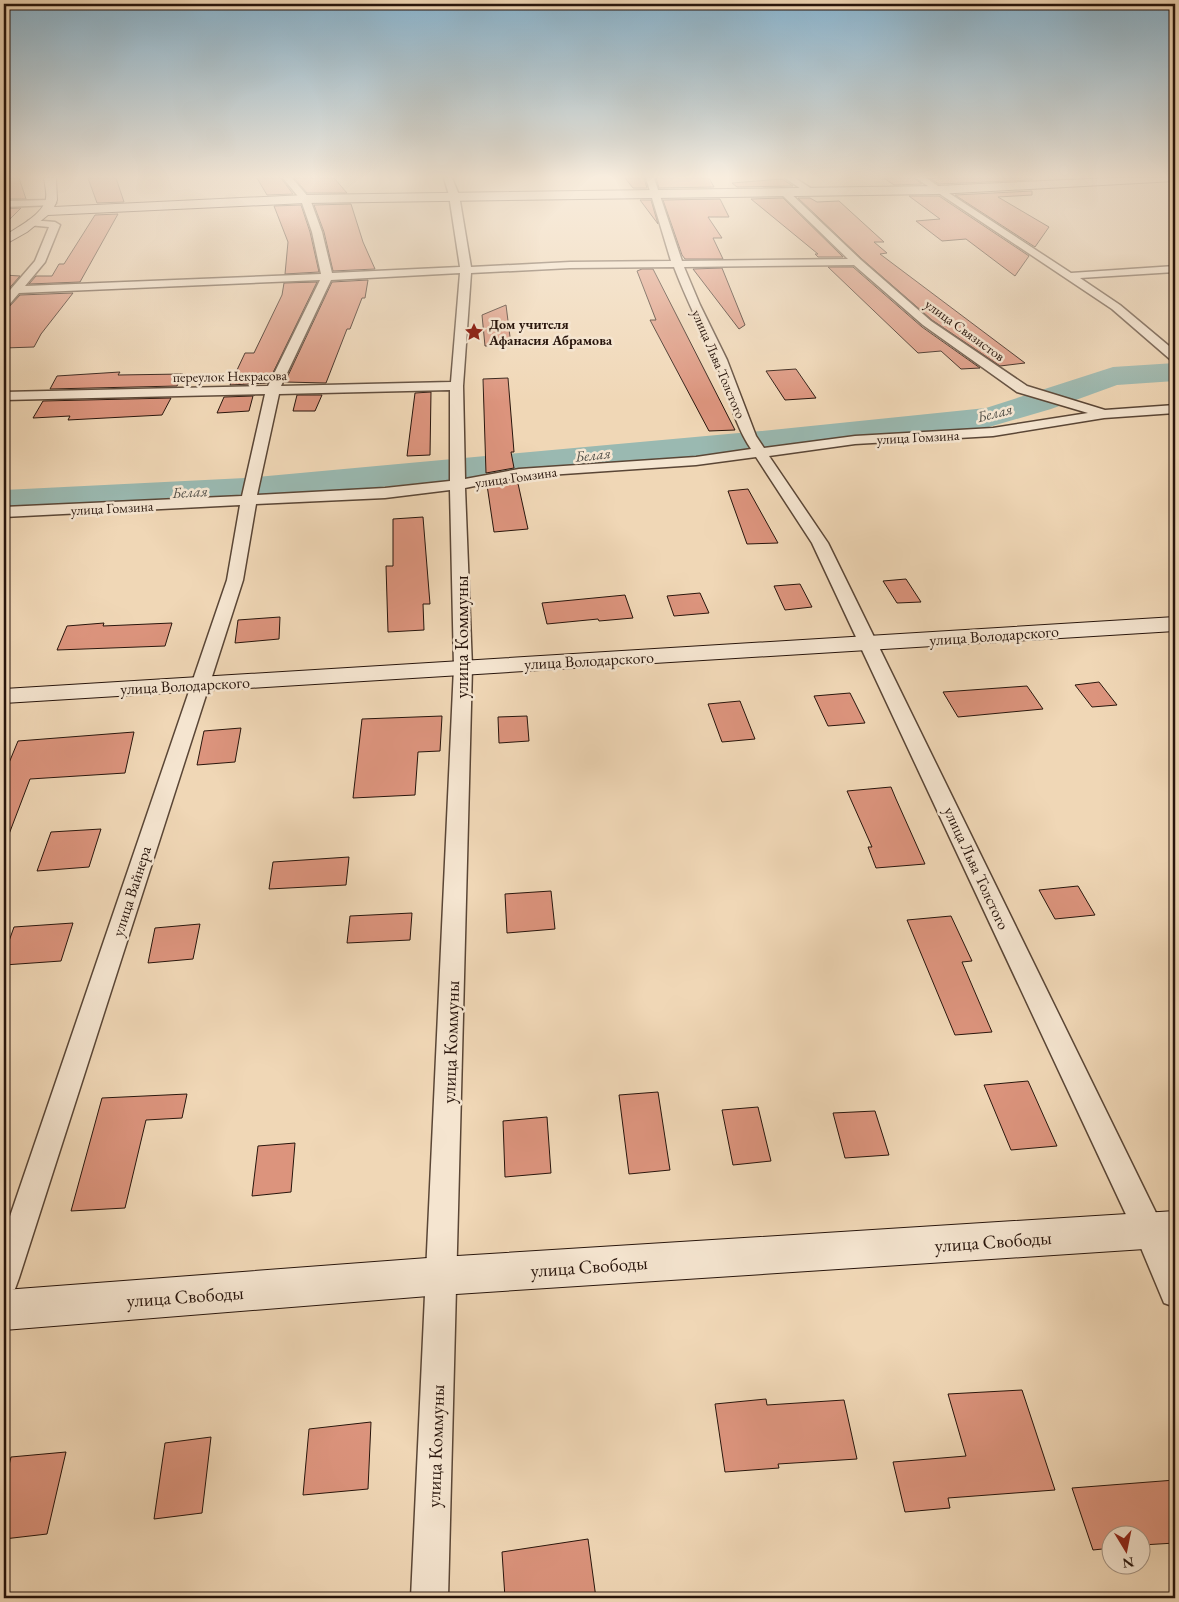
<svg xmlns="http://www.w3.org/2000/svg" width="1179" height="1602" font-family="'EB Garamond',serif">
<rect width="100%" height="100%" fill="#f0d7b6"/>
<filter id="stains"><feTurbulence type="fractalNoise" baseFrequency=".004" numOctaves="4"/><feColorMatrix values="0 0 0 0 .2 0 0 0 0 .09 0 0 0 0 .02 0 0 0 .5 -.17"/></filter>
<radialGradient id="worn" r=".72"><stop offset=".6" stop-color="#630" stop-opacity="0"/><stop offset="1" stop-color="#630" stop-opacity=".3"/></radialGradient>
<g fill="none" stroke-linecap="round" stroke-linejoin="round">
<path fill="#9ab9b1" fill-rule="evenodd" d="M1175,363V381L1117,385L1051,409L989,427L761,451L245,500L4,512V490L245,478L761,431L986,408L1113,367Z"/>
</g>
<path fill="#dc947d" stroke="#28150c" d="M4,178H19L26,199H4Z
M88,178H116L124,202L97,203Z
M257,178H281L293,194L267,195Z
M294,178H334L347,193H307Z
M625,178H644L647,188H633Z
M656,178H709L714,187L659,188Z
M884,178H914L922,184L894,185Z
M929,178H1032V180L939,184Z
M782,179L793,186L737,187L732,183Z
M1032,191V195L998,197L1049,227L1035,247L955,195Z
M909,196H939L1029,256L1015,276L966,239L942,241L916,221L940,219Z
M783,198L843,257H818L815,254H818L751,199Z
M798,198H810L817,202L839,201L884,242H874L887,253L880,254L1025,363L1000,366L932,320L862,259Z
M720,199L729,217H708L722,238H713L723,259H685L682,255L663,200Z
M640,200H651L658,224Z
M351,204L363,242L375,269L333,271L324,232L314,205Z
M301,205L310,232L319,272L285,274L288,242L274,206Z
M21,208L4,225V209Z
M118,214L80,282L29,284L36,276H52L59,264H64L95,215Z
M828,267H853L922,327L980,368L961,369L941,351L918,353Z
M722,268L745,325L739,329L693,269Z
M642,269H653L735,430L709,431L650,320H656L637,271Z
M4,275L20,276L4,294Z
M368,280L365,298H362L350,329H347L326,383L285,382L332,282Z
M317,282L268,383L230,385L245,353H254L282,295L284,283Z
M73,293L41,334L34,347L4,348V309L9,307L20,295Z
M506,305L511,345L485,346L482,315Z
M796,369L816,398L785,400L766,371Z
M120,372L118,375L183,374L177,386L50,389L57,376Z
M508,378L514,452H511L514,468L486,473L483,379Z
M431,392L430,455L407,456L415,393Z
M297,395H322L315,411H293Z
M253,396L249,411L217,413L224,397Z
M171,398L162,415L68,420L70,416L33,418L43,401Z
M517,479L528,529L494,532L487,485Z
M748,489L778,543L747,544L728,491Z
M423,517L430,604H423L424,630L388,632L386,566H393V519Z
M906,579L921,602L897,603L883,581Z
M800,584L812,607L785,610L774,586Z
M700,593L709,613L674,616L667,596Z
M625,595L633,618L599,621L598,619L547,624L542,603Z
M280,617L279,639L235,643L238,620Z
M104,623L103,626L172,623L165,646L57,650L67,626Z
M1099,682L1117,705L1092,707L1075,685Z
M1027,686L1043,709L958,717L943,692Z
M850,693L865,723L828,726L814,696Z
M740,701L755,739L722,742L708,704Z
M442,716L440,751L418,752L415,795L353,798L362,719Z
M527,716L529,741L499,743L498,717Z
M241,728L235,762L197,765L204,731Z
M134,732L125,773L30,779L6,842H4V775L18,741Z
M891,787L896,799L925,864L876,868L868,847H872L847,791Z
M101,829L89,867L37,871L51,832Z
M349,857L346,885L269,889L273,862Z
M1078,886L1095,915L1055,919L1039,890Z
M551,891L555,929L507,933L505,894Z
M412,913L410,940L347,943L350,916Z
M951,916L972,961L962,962L992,1032L955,1035L907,920Z
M73,923L61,961L4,965V955L14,927Z
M200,924L193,959L148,963L155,928Z
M1028,1081L1057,1146L1011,1150L984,1085Z
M658,1092L670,1170L629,1174L619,1095Z
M187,1094L182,1118L146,1120L125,1208L71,1211L102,1098Z
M758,1107L771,1161L733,1165L722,1110Z
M875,1111L889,1155L845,1158L833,1113Z
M547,1117L551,1173L505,1177L503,1121Z
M295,1143L291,1192L252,1196L258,1146Z
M1022,1390L1055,1490L948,1498L950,1508L905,1512L893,1462L966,1456L948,1394Z
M766,1399L767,1405L844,1400L857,1459L778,1464L779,1468L725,1472L715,1404Z
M371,1422L368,1489L303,1495L309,1429Z
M211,1437L202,1513L154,1519L165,1443Z
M66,1452L47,1534L4,1539V1486L11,1457Z
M1175,1480V1543L1142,1545V1534H1112V1548L1093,1550L1072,1488Z
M588,1539L596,1598H505L502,1552Z"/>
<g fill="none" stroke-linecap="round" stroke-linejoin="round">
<g stroke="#5a4636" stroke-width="3">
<path id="street" d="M283,178H292L310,199L322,232L332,273L460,267L449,195L444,178H452L459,195L471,267L570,262L671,261L646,178H654L682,261L848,259L778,191L780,189H786L861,260L931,321L1027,386L1105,410L1175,405V413L1104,418L993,436L855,444L769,456L828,543L1160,1221L1175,1257V1307L1164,1303L1136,1236L812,543L756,457L696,465L519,477L465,488L472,667L448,1598H411L454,667L450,490L385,498L256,504L243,580L19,1278L15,1289L4,1293V1234L227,580L240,505L4,517V507L242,496L265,394L4,400V392L268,386L320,280L19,293L8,306L4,307V297L35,261L49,227L28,225V221L31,220L55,222L60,225L45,262L25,286L321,274L312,232L301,200ZM854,265L923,325L1017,392L1088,413L993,428L855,436L764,448L756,436L727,360L700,305L684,267ZM674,267C686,299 701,328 715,360C727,389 733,422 751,449L696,457L519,469L465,479L463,386L471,273L570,268ZM460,273L451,382L281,386L331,280ZM450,390V481L385,488L257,495L279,394Z
M785,178H795L815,191L813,193H807Z
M916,178H926L1071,273L1175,266V272L1080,278L1120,305L1175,351V361L1171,360L1112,309Z
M51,200L56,203L54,205L4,207V201Z"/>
</g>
<g stroke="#28150c" stroke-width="2">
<path id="secondary" d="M44,178H56L57,200L54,207L305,195L937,186L1110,178H1175V181L937,194L305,203L48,215L27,232L4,245V236C16,228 39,217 45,202C48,195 45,186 44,178Z
M1175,617V631L4,703V689Z
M1175,1211V1247L441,1295L4,1330V1290L441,1257Z"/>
</g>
<g stroke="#28150c" stroke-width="2">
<path id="primary" d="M1163,178H1175V184Z"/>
</g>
<use href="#street" fill="#f5e5d0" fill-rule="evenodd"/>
<use href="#secondary" fill="#f5e5d0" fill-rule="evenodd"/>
<use href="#primary" fill="#f0d7b6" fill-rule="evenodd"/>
</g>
<linearGradient id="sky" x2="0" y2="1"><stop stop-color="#89b6d2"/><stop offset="0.44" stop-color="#f8edde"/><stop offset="1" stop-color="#f8edde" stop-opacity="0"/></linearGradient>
<rect width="1179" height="402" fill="url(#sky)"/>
<defs>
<g id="sight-bare" transform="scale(1.5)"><path d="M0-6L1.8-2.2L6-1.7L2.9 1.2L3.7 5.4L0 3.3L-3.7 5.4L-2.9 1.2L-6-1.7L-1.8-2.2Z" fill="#8f2418" stroke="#f5e5d0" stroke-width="2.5" paint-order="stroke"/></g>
</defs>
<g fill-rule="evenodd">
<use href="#sight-bare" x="474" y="332"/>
</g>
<g text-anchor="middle" stroke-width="5" stroke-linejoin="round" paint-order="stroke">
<g font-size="14" font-weight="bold" fill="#28150c" stroke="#f5e5d0" text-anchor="start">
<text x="489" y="329">Дом учителя<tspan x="489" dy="16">Афанасия Абрамова</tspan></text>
</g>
<g font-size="14" fill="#28150c" stroke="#f5e5d0">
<text transform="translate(965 330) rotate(36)" y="5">улица Связистов</text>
<text transform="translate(719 364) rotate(67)" y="5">улица Льва Толстого</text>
<text transform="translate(230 376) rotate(-1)" y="5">переулок Некрасова</text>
<text transform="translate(918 437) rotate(-3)" y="5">улица Гомзина</text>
<text transform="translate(516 477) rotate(-8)" y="5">улица Гомзина</text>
<text transform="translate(112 508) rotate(-3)" y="5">улица Гомзина</text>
</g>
<g font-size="15" font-style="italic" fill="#504e46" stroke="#f5e5d0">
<text transform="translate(995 413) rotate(-14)" y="5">Белая</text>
<text transform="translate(593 455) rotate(-6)" y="5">Белая</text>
<text transform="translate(190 492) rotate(-3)" y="5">Белая</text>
</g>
<g font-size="16" fill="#28150c" stroke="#f5e5d0">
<text transform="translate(994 635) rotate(-4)" y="6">улица Володарского</text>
<text transform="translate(589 660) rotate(-3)" y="6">улица Володарского</text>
<text transform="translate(185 685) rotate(-3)" y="6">улица Володарского</text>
<text transform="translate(977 868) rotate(65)" y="6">улица Льва Толстого</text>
<text transform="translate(131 891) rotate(-72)" y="6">улица Вайнера</text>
</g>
<g font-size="19" fill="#28150c" stroke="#f5e5d0">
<text transform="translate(461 637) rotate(-90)" y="7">улица Коммуны</text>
<text transform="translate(450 1042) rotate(-88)" y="7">улица Коммуны</text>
<text transform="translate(993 1241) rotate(-4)" y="7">улица Свободы</text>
<text transform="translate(589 1266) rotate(-4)" y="7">улица Свободы</text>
<text transform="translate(185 1296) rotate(-4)" y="7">улица Свободы</text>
<text transform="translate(435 1446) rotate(-88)" y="7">улица Коммуны</text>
</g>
</g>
<rect width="1179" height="1602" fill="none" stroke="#f0d7b6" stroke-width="20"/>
<rect x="5" y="5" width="1169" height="1592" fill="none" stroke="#28150c" stroke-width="2.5"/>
<rect x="10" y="10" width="1159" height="1582" fill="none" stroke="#28150c"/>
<g transform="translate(1126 1550) rotate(170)"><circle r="24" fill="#f5e5d0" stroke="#a39282"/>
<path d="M0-4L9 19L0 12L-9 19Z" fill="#8f2418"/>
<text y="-8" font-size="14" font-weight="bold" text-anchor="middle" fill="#28150c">N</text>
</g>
<rect width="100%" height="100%" filter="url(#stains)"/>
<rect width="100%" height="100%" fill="url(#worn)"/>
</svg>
